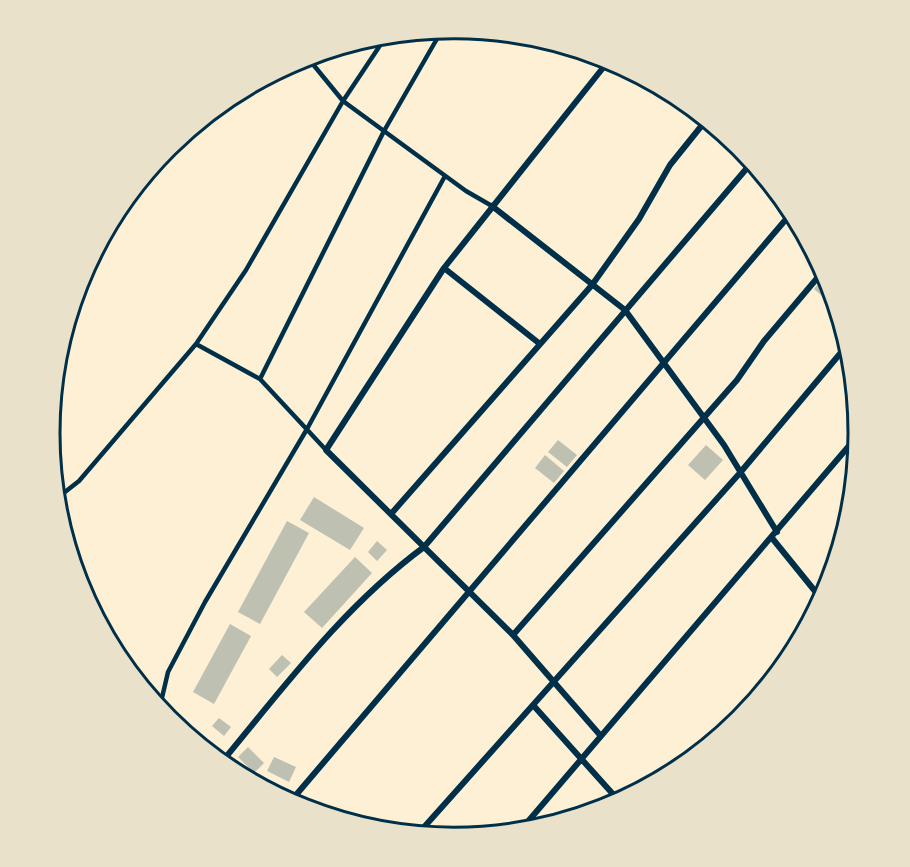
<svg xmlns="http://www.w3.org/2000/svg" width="910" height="867" font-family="Rubik,sans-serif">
<rect width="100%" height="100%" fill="#fdf0d5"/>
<path fill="#bec0b2" d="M827,274L834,294L828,301L814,289Z
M558,440L577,455L567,467L548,452Z
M706,445L723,460L705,480L688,465Z
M545,455L564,471L554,483L535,468Z
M314,497L364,528L350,550L300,520Z
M287,521L309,533L260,624L238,612Z
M377,541L387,550L377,561L368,552Z
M355,557L372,573L322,628L304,612Z
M230,624L251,636L214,704L193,692Z
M282,655L291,663L277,677L269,669Z
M219,718L231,727L224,736L212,726Z
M248,747L264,763L254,773L238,757Z
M274,757L296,767L289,782L267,771Z
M310,799L328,816L301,808Z"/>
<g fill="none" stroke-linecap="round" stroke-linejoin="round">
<path stroke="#003049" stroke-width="4.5" d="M387,35L343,101L466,191L492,206
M307,57L343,101L246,270L196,344L260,379L326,450
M260,379L384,131L442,30
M56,499L79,481L196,344
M163,713L161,702L168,672L205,602L307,429L445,176
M174,724L224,758"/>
<path stroke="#003049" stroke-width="6" d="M492,206L625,310L724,445L777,532
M444,268L540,344
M391,514L592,285L639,219L670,165L707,119
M772,538L823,601
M817,591L835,570
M513,635L737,380L764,341L824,270
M533,705L620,802
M600,735L513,635L326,450L444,268L610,59
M224,758L244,778
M221,763C284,687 344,606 424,547L753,161
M290,802L793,211
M519,832L860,433
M417,835L739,474L849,343"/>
</g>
<path d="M0 0H910V867H0ZM60 433a394 394 0 1 1 788 0a394 394 0 1 1-788 0Z" fill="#e9e1ca" fill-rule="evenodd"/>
<path fill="none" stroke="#003049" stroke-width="3" d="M60 433a394 394 0 1 1 788 0a394 394 0 1 1-788 0Z"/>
</svg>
